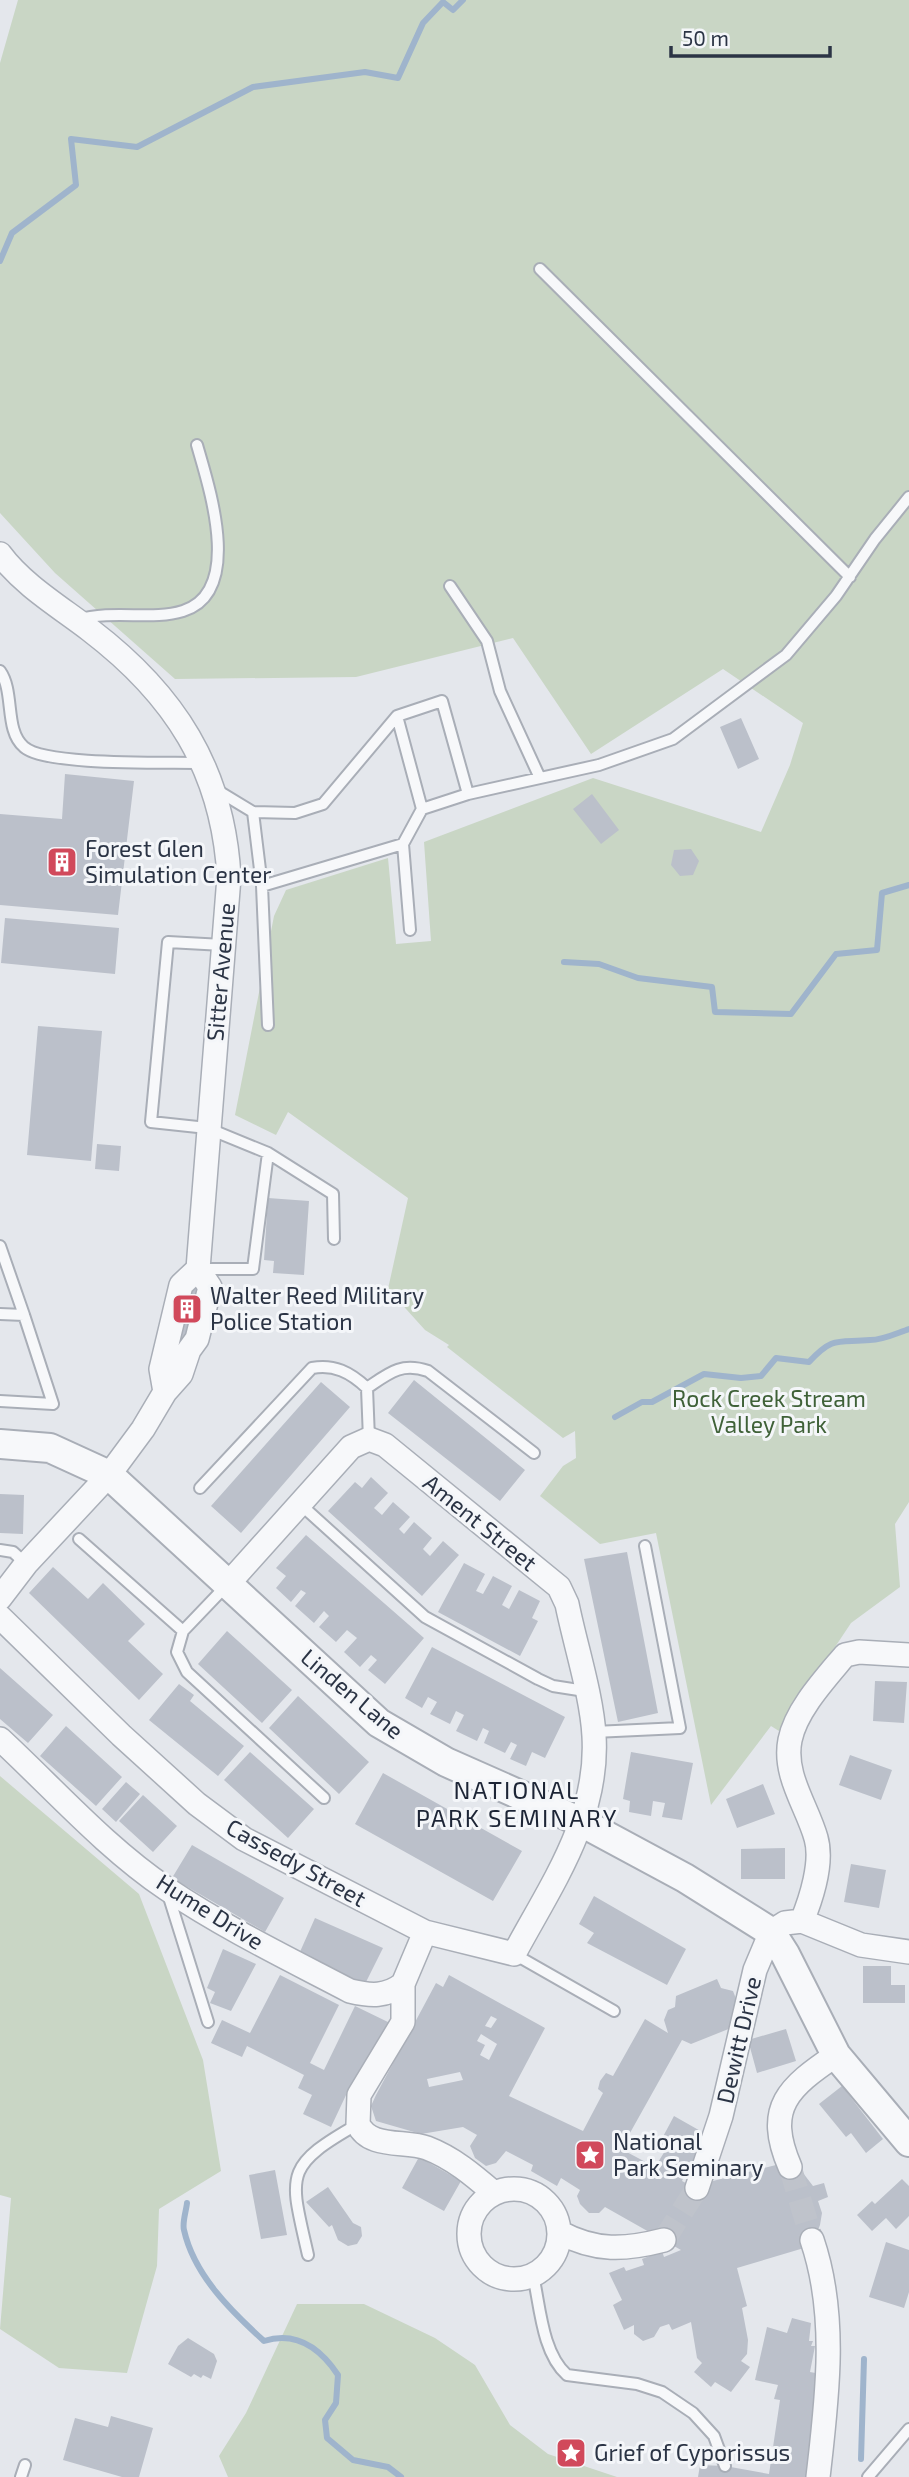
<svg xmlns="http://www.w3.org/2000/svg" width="909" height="2477" font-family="'Exo 2',sans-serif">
<rect width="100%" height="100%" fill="#e4e7ec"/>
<path fill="#c9d6c5" d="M18,0H909V1502L895,1524L900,1587L851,1623L779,1731L771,1726L711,1805L656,1533L600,1544L540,1496L563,1466L576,1458L575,1431L563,1438L447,1347L449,1345L425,1330L388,1289L408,1198L288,1112L276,1135L235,1115L274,916L286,890L388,858L396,944L431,941L424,842L593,778L761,832L790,765L803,723L723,669L591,754L513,638L356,677L175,679L55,573L0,513V63Z
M0,1776L139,1894L203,2060L221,2171L159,2209L157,2266L127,2373L59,2368L0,2329L11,2198L0,2195Z
M297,2304H364L435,2338L475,2365L510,2425L548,2454L617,2477H228L219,2456L246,2413Z"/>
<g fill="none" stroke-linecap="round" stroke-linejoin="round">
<path stroke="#9fb4cc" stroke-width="6" d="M0,261L12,233L76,185L71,139L137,147L253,87L365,72L398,78L423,23L443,2L453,10L463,0
M564,962L599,964L638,978L712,987L715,1012L791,1014L836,954L877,950L882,893L909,885
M615,1417L642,1402H652L704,1374L741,1378L761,1376L776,1358L809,1362C834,1335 839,1343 870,1340C883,1340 897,1333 909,1329
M187,2203C186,2212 182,2223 184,2230C194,2275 231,2311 264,2341C296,2331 320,2348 338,2375L336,2403L325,2420L327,2438L353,2460L388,2467L401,2477
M861,2459L864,2359"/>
</g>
<path fill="#bbc0ca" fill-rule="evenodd" d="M741,718L759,759L738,769L720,727Z
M65,774L134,781L118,915L0,905V814L62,819Z
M592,794L619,830L601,844L573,809Z
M691,849L699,861L693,875L680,876L671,865L674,850Z
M5,918L119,928L115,974L1,963Z
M38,1026L102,1031L91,1161L27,1155Z
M97,1144L121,1146L119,1171L95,1169Z
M268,1198L309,1201L304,1275L273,1273L274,1261L264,1260Z
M181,1285L203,1290L181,1355L170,1352Z
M414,1380L525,1470L500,1501L388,1413Z
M321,1382L350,1407L241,1533L211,1506Z
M371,1477L388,1493L374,1508L382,1515L393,1502L410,1517L399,1529L404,1534L414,1522L432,1538L423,1549L430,1556L443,1541L459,1555L422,1596L328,1511L355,1482L362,1488Z
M0,1494L24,1495L23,1534L0,1533Z
M306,1535L424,1638L385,1684L368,1670L377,1660L371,1655L360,1667L344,1652L357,1638L347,1630L336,1642L319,1627L329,1616L324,1611L314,1623L295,1606L306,1593L301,1590L291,1602L276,1588L286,1576L276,1568Z
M627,1552L658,1713L618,1722L584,1559Z
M464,1563L485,1574L476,1591L483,1594L493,1576L512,1586L502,1605L509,1609L519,1590L540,1601L532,1618L538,1621L520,1656L438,1612Z
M53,1567L88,1599L103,1583L145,1624L128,1641L163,1674L139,1700L29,1593Z
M227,1631L292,1690L262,1723L198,1664Z
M432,1647L565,1717L545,1758L532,1752L526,1766L510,1759L517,1745L511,1742L505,1753L484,1743L489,1731L483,1728L477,1741L456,1731L464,1715L456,1711L450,1724L430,1714L437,1702L428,1697L422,1708L405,1698Z
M0,1668L53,1715L28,1743L0,1719Z
M875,1681L907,1682L904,1723L873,1721Z
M179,1684L194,1695L190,1701L244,1746L218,1776L149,1720Z
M298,1696L369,1762L339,1794L269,1728Z
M66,1726L122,1777L96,1806L40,1756Z
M250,1752L314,1809L288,1838L224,1780Z
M631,1752L693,1763L682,1820L662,1817L665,1803L653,1801L651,1816L629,1812L630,1801L623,1799Z
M850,1755L892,1770L881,1800L839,1785Z
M383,1773L522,1851L493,1901L355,1824Z
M126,1782L140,1794L116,1822L102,1809Z
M763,1784L775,1814L737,1828L726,1799Z
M143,1795L177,1826L153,1852L119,1821Z
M192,1845L284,1898L265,1932L172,1878Z
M785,1848V1879H741V1849Z
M851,1864L886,1870L879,1908L844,1902Z
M594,1896L686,1949L667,1985L587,1943L594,1933L579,1924Z
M315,1918L383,1948L365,1984L299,1954Z
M223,1949L256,1964L231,2011L210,2003L215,1992L207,1988Z
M863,1966H891V1985H905V2003H863Z
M280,1975L339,2005L310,2063L324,2070L355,2006L390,2023L354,2097L347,2093L331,2127L303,2114L312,2095L298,2088L304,2075L247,2046L242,2057L211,2043L222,2020L250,2033Z
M449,1975L545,2028L509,2096L583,2131L603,2093L598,2089L600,2081L606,2073L613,2076L645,2019L668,2033L664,2020L668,2010L675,2007L676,1996L717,1979L721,1988L733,1991L740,2009L731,2028L691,2044L682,2040L621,2149L655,2167L665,2151L658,2146L674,2116L711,2137L696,2165L690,2163L682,2181L705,2193L713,2181L776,2165L800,2169L813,2186L824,2183L828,2197L818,2201L822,2213L820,2225L815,2237L804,2248L737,2268L747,2306L742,2308L748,2340L747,2354L741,2361L750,2367L731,2392L715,2382L711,2387L694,2372L702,2363L697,2358L691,2322L672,2330L669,2324L660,2327L654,2337L643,2341L634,2334V2325L624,2330L613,2305L622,2300L609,2273L624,2267L626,2271L644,2265L642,2259L662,2251L664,2257L681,2250L605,2207L599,2213H589L580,2204L577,2196L580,2190L561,2178L557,2186L531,2171L533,2165L506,2151L496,2163L486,2166L475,2158L470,2146L477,2135L463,2127L421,2134L376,2121L371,2106L376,2095L436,1983L443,1987ZM491,2016L497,2019L491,2028L485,2026ZM481,2034L497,2044L489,2060L480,2055L485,2045L477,2041ZM460,2072L463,2080L429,2087L427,2079Z
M786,2029L796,2061L757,2073L748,2040Z
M842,2086L883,2139L866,2153L851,2133L846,2137L819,2104Z
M419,2157L461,2181L444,2211L402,2188Z
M275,2170L287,2235L261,2239L249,2175Z
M902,2179L909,2186V2216L896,2229L886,2218L872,2231L857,2215L872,2201L875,2204Z
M328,2187L353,2223L361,2227L362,2236L357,2244L348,2246L338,2240L332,2225L329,2227L306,2202Z
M886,2242L909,2250V2292L904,2308L869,2297Z
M792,2318L811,2323L809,2341H813L811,2346H815L810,2372L821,2374L811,2477H698L700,2465L725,2466L769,2474L780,2400L774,2399L778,2385L755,2380L767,2327L787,2333Z
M188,2338L214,2354L217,2361L211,2379L203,2375L201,2378L194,2374L191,2377L168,2364L178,2346Z
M111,2416L153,2428L139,2477H122L63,2460L75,2418L108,2427Z"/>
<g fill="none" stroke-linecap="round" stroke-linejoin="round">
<path stroke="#bfc3cb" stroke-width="23" stroke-dasharray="23 11" stroke-linecap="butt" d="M790,2167L812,2240
M664,2240L697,2188"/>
<g stroke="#a9aeb7" stroke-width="14">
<path id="service" d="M540,269L850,577
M450,586L487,641L500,691L540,778
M77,620C115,609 151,621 183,611C244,592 209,487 197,445
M0,671C15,692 4,730 24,747C45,766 167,762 200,763
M215,789L253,812L262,886L268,1025
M422,809L468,794
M253,812L295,813L323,804L397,716
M403,844L422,809L397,716L442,701L468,794L599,765L673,739L786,655L836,596L875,539L909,497
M262,886L403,844L410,930
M223,945L168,942L151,1122L207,1128L268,1153L333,1194L334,1239
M0,1246L24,1315
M199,1269H253L268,1153
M0,1314L24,1315L53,1404L0,1401
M369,1439L367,1388C389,1373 401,1362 428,1371L534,1453
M200,1488L312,1368C334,1364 350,1372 367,1388
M299,1503L425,1617L538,1679L553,1686L585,1691
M79,1539L183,1631L226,1586
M0,1550L13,1552L26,1564
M183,1631L177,1652L187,1672L324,1798
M594,1732L680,1728L645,1546
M168,1894L208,2022
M514,1954L614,2011
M308,2255C290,2175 282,2167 358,2124
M533,2275C540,2306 542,2353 567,2375L637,2384L662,2392L693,2413L714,2436L725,2466
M21,2477L25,2465
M868,2477L909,2429"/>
</g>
<g stroke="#a9aeb7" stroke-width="26">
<path id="minor" d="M0,554C23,585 60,607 90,630C174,694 223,769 229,877L198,1269L210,1287L197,1339L189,1350L181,1374L165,1392L143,1429L109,1475L26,1564L0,1598
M165,1392L161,1369L181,1285L198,1269
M0,1617L121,1735L197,1804L244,1839L425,1932L514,1954C551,1885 599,1818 594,1736C592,1696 575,1644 567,1604L559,1587L385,1445L369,1439L351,1447L228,1584
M0,1739C54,1789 106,1848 167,1889C225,1928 289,1959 350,1991C371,1996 386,1997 403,1984L425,1932
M802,1921C811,1899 823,1862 816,1838C807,1806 783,1775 790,1740C796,1710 825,1679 845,1655L859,1652L909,1655
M403,1984V2022L359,2095L358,2124C369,2149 405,2140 427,2148C453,2158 473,2175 494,2193
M790,2167C764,2107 789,2087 836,2055
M697,2188L721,2116L755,1970L771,1932L785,1923L802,1921L861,1945L909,1952
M469 2234a45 45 0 1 1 90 0a45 45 0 1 1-90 0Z
M559,2232C596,2252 625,2250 664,2240
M812,2240C838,2316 827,2399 818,2477"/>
</g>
<g stroke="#a9aeb7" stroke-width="32">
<path id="tertiary" d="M0,1444L50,1448L109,1475L379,1723L446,1762L581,1822L685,1878L771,1932L785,1954L836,2055L909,2142"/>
</g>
<use href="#service" stroke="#f7f8fa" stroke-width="10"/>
<use href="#minor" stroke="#f7f8fa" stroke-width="23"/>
<use href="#tertiary" stroke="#f7f8fa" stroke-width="28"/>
</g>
<defs>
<g id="building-square" transform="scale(1.575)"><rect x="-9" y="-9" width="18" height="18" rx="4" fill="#d1495b" stroke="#f4f6f9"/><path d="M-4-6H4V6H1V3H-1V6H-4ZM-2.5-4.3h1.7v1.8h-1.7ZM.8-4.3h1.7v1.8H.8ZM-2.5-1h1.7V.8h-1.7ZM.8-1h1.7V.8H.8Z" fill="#fff"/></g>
<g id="sight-square" transform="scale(1.575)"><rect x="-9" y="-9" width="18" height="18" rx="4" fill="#d1495b" stroke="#f4f6f9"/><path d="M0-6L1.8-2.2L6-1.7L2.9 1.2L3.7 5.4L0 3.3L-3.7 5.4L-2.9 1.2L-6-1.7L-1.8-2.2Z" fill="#fff"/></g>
</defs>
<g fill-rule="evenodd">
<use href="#building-square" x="62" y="862"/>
<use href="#building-square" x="187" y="1309"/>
<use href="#sight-square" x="590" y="2155"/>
<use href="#sight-square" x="571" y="2453"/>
</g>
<g text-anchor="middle" stroke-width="6" stroke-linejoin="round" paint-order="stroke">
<g font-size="23" fill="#2b3445" stroke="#f4f6f9" text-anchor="start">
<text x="85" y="857">Forest Glen<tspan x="85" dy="26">Simulation Center</tspan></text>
<text x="210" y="1304">Walter Reed Military<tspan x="210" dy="26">Police Station</tspan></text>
<text x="613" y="2150">National<tspan x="613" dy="26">Park Seminary</tspan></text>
<text x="594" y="2461">Grief of Cyporissus</text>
</g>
<g font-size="23" fill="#2b3445" stroke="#f4f6f9">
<text transform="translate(221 972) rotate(-85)" y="8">Sitter Avenue</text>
<text transform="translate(480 1523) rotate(39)" y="8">Ament Street</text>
<text transform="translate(352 1694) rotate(40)" y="8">Linden Lane</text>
<text transform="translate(296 1863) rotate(29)" y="8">Cassedy Street</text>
<text transform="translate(210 1912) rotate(32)" y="8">Hume Drive</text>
<text transform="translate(739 2040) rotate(-77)" y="8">Dewitt Drive</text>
</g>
<g font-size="23" fill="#3f6138" stroke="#f4f6f9">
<text x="769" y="1407">Rock Creek Stream<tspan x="769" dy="26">Valley Park</tspan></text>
</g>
<g font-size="24" letter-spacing="2" fill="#1d2536" stroke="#f4f6f9">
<text x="517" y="1799">NATIONAL<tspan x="517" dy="28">PARK SEMINARY</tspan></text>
</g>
</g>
<path d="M671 46v10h159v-10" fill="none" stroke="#2b3445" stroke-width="3.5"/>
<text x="682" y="46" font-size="21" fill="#2b3445" stroke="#f4f6f9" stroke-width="5" paint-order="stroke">50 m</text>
</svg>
